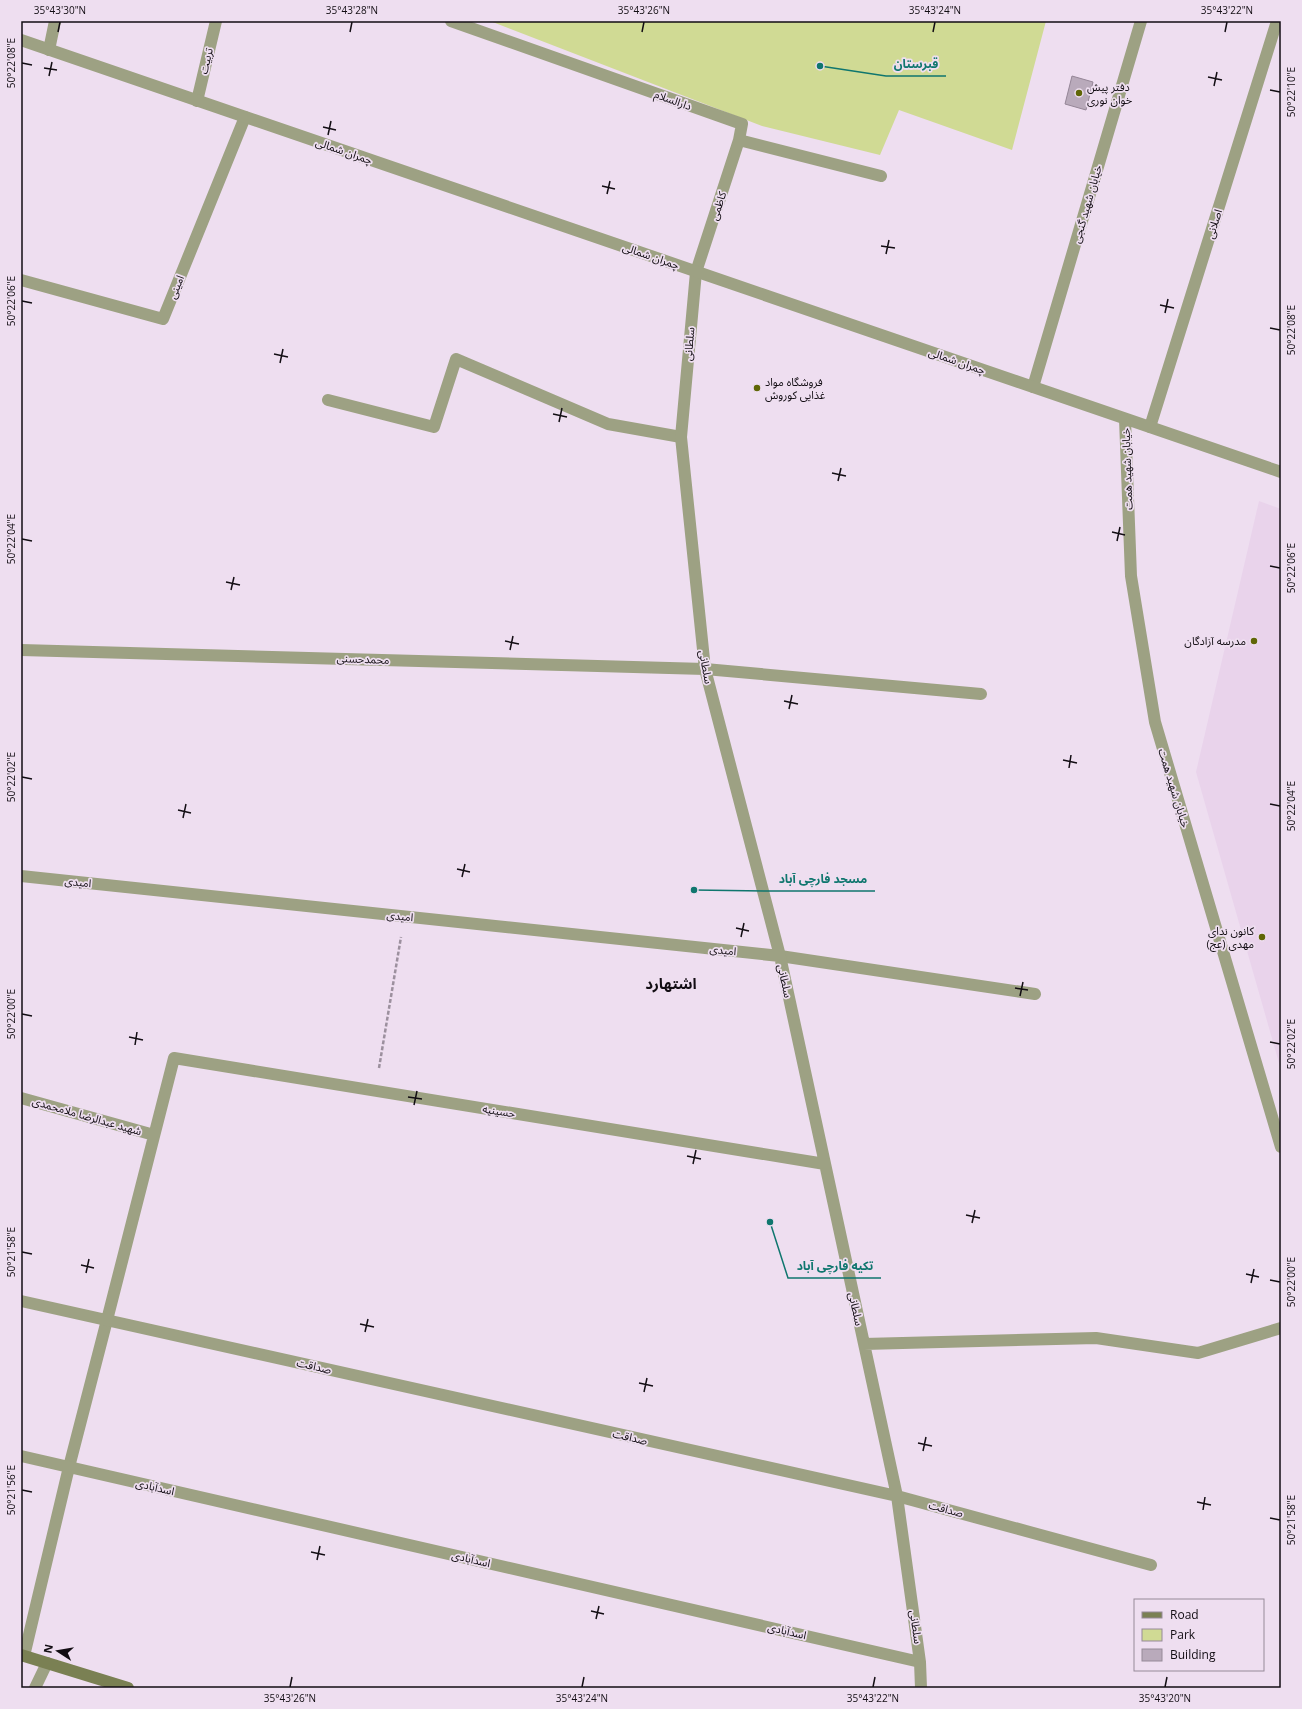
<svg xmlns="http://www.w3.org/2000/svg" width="1302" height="1709" font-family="'Open Sans','Noto Sans Arabic',sans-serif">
<rect width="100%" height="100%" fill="#eedef0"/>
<path fill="#e9d3eb" d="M1259,501L1281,509V1070L1196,772Z"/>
<path fill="#d0da94" d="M490,21H1046L1012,150L899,110L880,155L762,126Z"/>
<path fill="#b9aabb" stroke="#958697" d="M1072,76L1093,82L1086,110L1065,104Z"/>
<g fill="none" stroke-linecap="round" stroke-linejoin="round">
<path stroke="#9c909e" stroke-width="2.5" stroke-dasharray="4 2" stroke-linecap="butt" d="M379,1068L401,937"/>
<path stroke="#9da183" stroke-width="12" d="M21,280L163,319L245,117
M328,400L434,427L456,359L608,424L681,437
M705,669L981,694
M780,956L1035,994
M69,1467L107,1320"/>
<path stroke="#9da183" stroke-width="12" d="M451,21L742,124L739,140L881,176
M49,50L55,21
M197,101L216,21
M739,140L696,272L681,437L705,669L780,956L897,1496L920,1662L921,1688
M1033,387L1141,21
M1125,419L1131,576L1155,722L1281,1147
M1150,427L1277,21
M21,650L705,669
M21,876L780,956
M21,1098L154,1135
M21,1301L897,1496L1151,1565
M107,1320L174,1058L825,1164
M864,1344L1096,1338L1198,1353L1281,1328
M21,1456L920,1662
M24,1656L69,1467
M35,1688L47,1663"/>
<path stroke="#9da183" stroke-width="12" d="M21,40L1281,472"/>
<path stroke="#7a8053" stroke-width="12" d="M21,1655L128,1688"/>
</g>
<path fill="none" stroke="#120d13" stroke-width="1.5" d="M58,32L60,22M350,32L352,22M642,32L644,22M933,32L935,22M1225,32L1227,22M22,63L32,65M44,68L57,70M49,76L52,62M1208,77L1222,80M1214,86L1217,72M1270,90L1280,92M323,127L336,130M328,135L331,121M602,186L615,189M607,194L610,181M881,246L895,248M886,254L889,240M22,301L32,303M1160,305L1174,308M1165,313L1168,299M1270,328L1280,330M274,354L288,357M280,363L283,349M553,414L567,417M559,422L562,408M832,473L846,476M838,481L841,468M1112,532L1125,535M22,539L32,541M1117,541L1120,527M1270,566L1280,568M226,582L240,585M231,590L234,577M505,641L519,644M510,650L513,636M784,701L798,704M789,709L792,695M1063,760L1077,763M1069,768L1071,755M22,777L32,779M1270,804L1280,806M178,810L191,813M183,818L186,804M457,869L470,872M462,877L465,864M736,928L749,931M741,937L744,923M1015,988L1028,990M1020,996L1023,982M22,1014L32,1016M129,1037L143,1040M1270,1042L1280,1044M135,1045L137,1032M408,1097L422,1099M414,1105L417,1091M687,1156L701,1159M693,1164L696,1150M966,1215L980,1218M972,1223L975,1210M22,1252L32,1254M81,1265L94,1268M86,1273L89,1259M1246,1274L1259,1277M1270,1280L1280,1282M1251,1283L1254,1269M360,1324L374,1327M365,1332L368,1319M639,1383L653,1386M644,1392L647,1378M918,1443L932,1446M923,1451L926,1437M22,1490L32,1492M1197,1502L1211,1505M1203,1510L1205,1497M1270,1518L1280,1520M311,1552L325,1555M317,1560L320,1546M591,1611L604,1614M596,1619L599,1606M290,1687L292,1677M582,1687L584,1677M873,1687L875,1677M1165,1687L1167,1677"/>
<g fill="#5f6606" stroke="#eedef0" stroke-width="1.5">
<circle cx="1079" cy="93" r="4"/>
<circle cx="757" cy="388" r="4"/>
<circle cx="1254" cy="641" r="4"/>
<circle cx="1262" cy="937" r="4"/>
</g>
<g text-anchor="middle" stroke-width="3.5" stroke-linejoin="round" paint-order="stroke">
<g font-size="11" fill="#120d13" stroke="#eedef0">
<text transform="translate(206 61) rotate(-77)" y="4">تربیت</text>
<text transform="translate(673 100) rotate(20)" y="4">دارالسلام</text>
<text transform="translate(344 151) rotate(19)" y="4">چمران شمالی</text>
<text transform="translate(1087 204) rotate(-74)" y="4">خیابان شهید گنجی</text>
<text transform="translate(718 206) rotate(-72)" y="4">کاظمی</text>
<text transform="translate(1214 224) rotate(-73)" y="4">اصلانی</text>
<text transform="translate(651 256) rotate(19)" y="4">چمران شمالی</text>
<text transform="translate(176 287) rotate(-68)" y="4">امینی</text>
<text transform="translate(689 344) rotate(-85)" y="4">سلطانی</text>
<text transform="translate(957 361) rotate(19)" y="4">چمران شمالی</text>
<text transform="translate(1127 469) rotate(-92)" y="4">خیابان شهید همت</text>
<text transform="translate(363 659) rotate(2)" y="4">محمدحسنی</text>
<text transform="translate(706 667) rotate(80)" y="4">سلطانی</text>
<text transform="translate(1174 788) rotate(73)" y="4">خیابان شهید همت</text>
<text transform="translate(78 882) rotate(6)" y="4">امیدی</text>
<text transform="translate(400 916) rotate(6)" y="4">امیدی</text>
<text transform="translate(723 950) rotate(6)" y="4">امیدی</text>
<text transform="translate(785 981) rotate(78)" y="4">سلطانی</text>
<text transform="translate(499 1111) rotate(9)" y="4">حسینیه</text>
<text transform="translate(87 1116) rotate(16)" y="4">شهید عبدالرضا ملامحمدی</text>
<text transform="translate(856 1309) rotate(78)" y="4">سلطانی</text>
<text transform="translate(314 1366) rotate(13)" y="4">صداقت</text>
<text transform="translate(630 1437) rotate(13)" y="4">صداقت</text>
<text transform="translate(155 1487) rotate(13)" y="4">اسدآبادی</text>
<text transform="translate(946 1509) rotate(15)" y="4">صداقت</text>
<text transform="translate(471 1559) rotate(13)" y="4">اسدآبادی</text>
<text transform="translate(916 1627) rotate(82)" y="4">سلطانی</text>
<text transform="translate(787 1631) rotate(13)" y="4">اسدآبادی</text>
</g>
<g font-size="11" fill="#120d13" stroke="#eedef0" text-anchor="start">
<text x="1087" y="91">دفتر پیش<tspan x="1087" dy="13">خوان نوری</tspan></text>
<text x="765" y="386">فروشگاه مواد<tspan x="765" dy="13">غذایی کوروش</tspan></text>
<text x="1246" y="645" text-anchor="end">مدرسه آزادگان</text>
<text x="1254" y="935" text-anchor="end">کانون ندای<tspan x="1254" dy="13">مهدی (عج)</tspan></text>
</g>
<g font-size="15" font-weight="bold" fill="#120d13" stroke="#eedef0">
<text x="671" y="989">اشتهارد</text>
</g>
</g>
<path fill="none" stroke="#0f766e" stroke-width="1.5" d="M820 66L886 76H946M694 890L770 891H875M770 1222L788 1278H881"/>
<g fill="#0f766e" stroke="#eedef0" stroke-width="1.5">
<circle cx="820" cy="66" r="4"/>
<circle cx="694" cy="890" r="4"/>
<circle cx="770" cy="1222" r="4"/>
</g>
<g font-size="12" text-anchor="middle" font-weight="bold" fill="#0f766e" stroke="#eedef0" stroke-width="3.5" stroke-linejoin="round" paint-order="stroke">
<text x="916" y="68">قبرستان</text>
<text x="823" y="883">مسجد فارچی آباد</text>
<text x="835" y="1270">تکیه فارچی آباد</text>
</g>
<rect width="1302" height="1709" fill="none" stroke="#eedef0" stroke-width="44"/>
<rect x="1134" y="1599" width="130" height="72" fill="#eedef0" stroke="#968a98"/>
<rect x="1142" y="1612" width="20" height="6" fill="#7a8053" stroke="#968a98"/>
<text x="1170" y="1619" font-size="12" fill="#120d13">Road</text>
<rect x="1142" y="1629" width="20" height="12" fill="#d0da94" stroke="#968a98"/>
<text x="1170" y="1639" font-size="12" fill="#120d13">Park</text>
<rect x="1142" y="1649" width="20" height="12" fill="#b9aabb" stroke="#968a98"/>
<text x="1170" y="1659" font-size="12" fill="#120d13">Building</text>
<g transform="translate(58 1651) rotate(282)" stroke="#eedef0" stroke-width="3" paint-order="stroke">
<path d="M0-3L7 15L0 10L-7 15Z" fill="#120d13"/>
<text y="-6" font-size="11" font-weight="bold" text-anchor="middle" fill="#120d13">N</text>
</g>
<rect x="22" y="22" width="1258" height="1665" fill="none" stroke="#120d13" stroke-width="1.5"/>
<g font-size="10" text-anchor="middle" fill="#120d13">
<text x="60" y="14">35°43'30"N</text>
<text x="352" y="14">35°43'28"N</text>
<text x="644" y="14">35°43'26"N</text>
<text x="935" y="14">35°43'24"N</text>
<text x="1227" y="14">35°43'22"N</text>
<text transform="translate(11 63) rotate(-90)" y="4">50°22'08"E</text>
<text transform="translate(1291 92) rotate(-90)" y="4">50°22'10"E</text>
<text transform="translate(11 301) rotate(-90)" y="4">50°22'06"E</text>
<text transform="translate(1291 330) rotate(-90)" y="4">50°22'08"E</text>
<text transform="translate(11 539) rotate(-90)" y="4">50°22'04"E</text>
<text transform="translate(1291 568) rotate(-90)" y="4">50°22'06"E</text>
<text transform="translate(11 777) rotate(-90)" y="4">50°22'02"E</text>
<text transform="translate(1291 806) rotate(-90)" y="4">50°22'04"E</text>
<text transform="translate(11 1014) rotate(-90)" y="4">50°22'00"E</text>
<text transform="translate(1291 1044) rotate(-90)" y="4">50°22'02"E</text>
<text transform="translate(11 1252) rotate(-90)" y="4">50°21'58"E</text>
<text transform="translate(1291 1282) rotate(-90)" y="4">50°22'00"E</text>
<text transform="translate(11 1490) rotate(-90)" y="4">50°21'56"E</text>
<text transform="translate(1291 1520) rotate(-90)" y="4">50°21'58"E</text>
<text x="290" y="1702">35°43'26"N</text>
<text x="582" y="1702">35°43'24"N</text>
<text x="873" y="1702">35°43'22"N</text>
<text x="1165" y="1702">35°43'20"N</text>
</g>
</svg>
